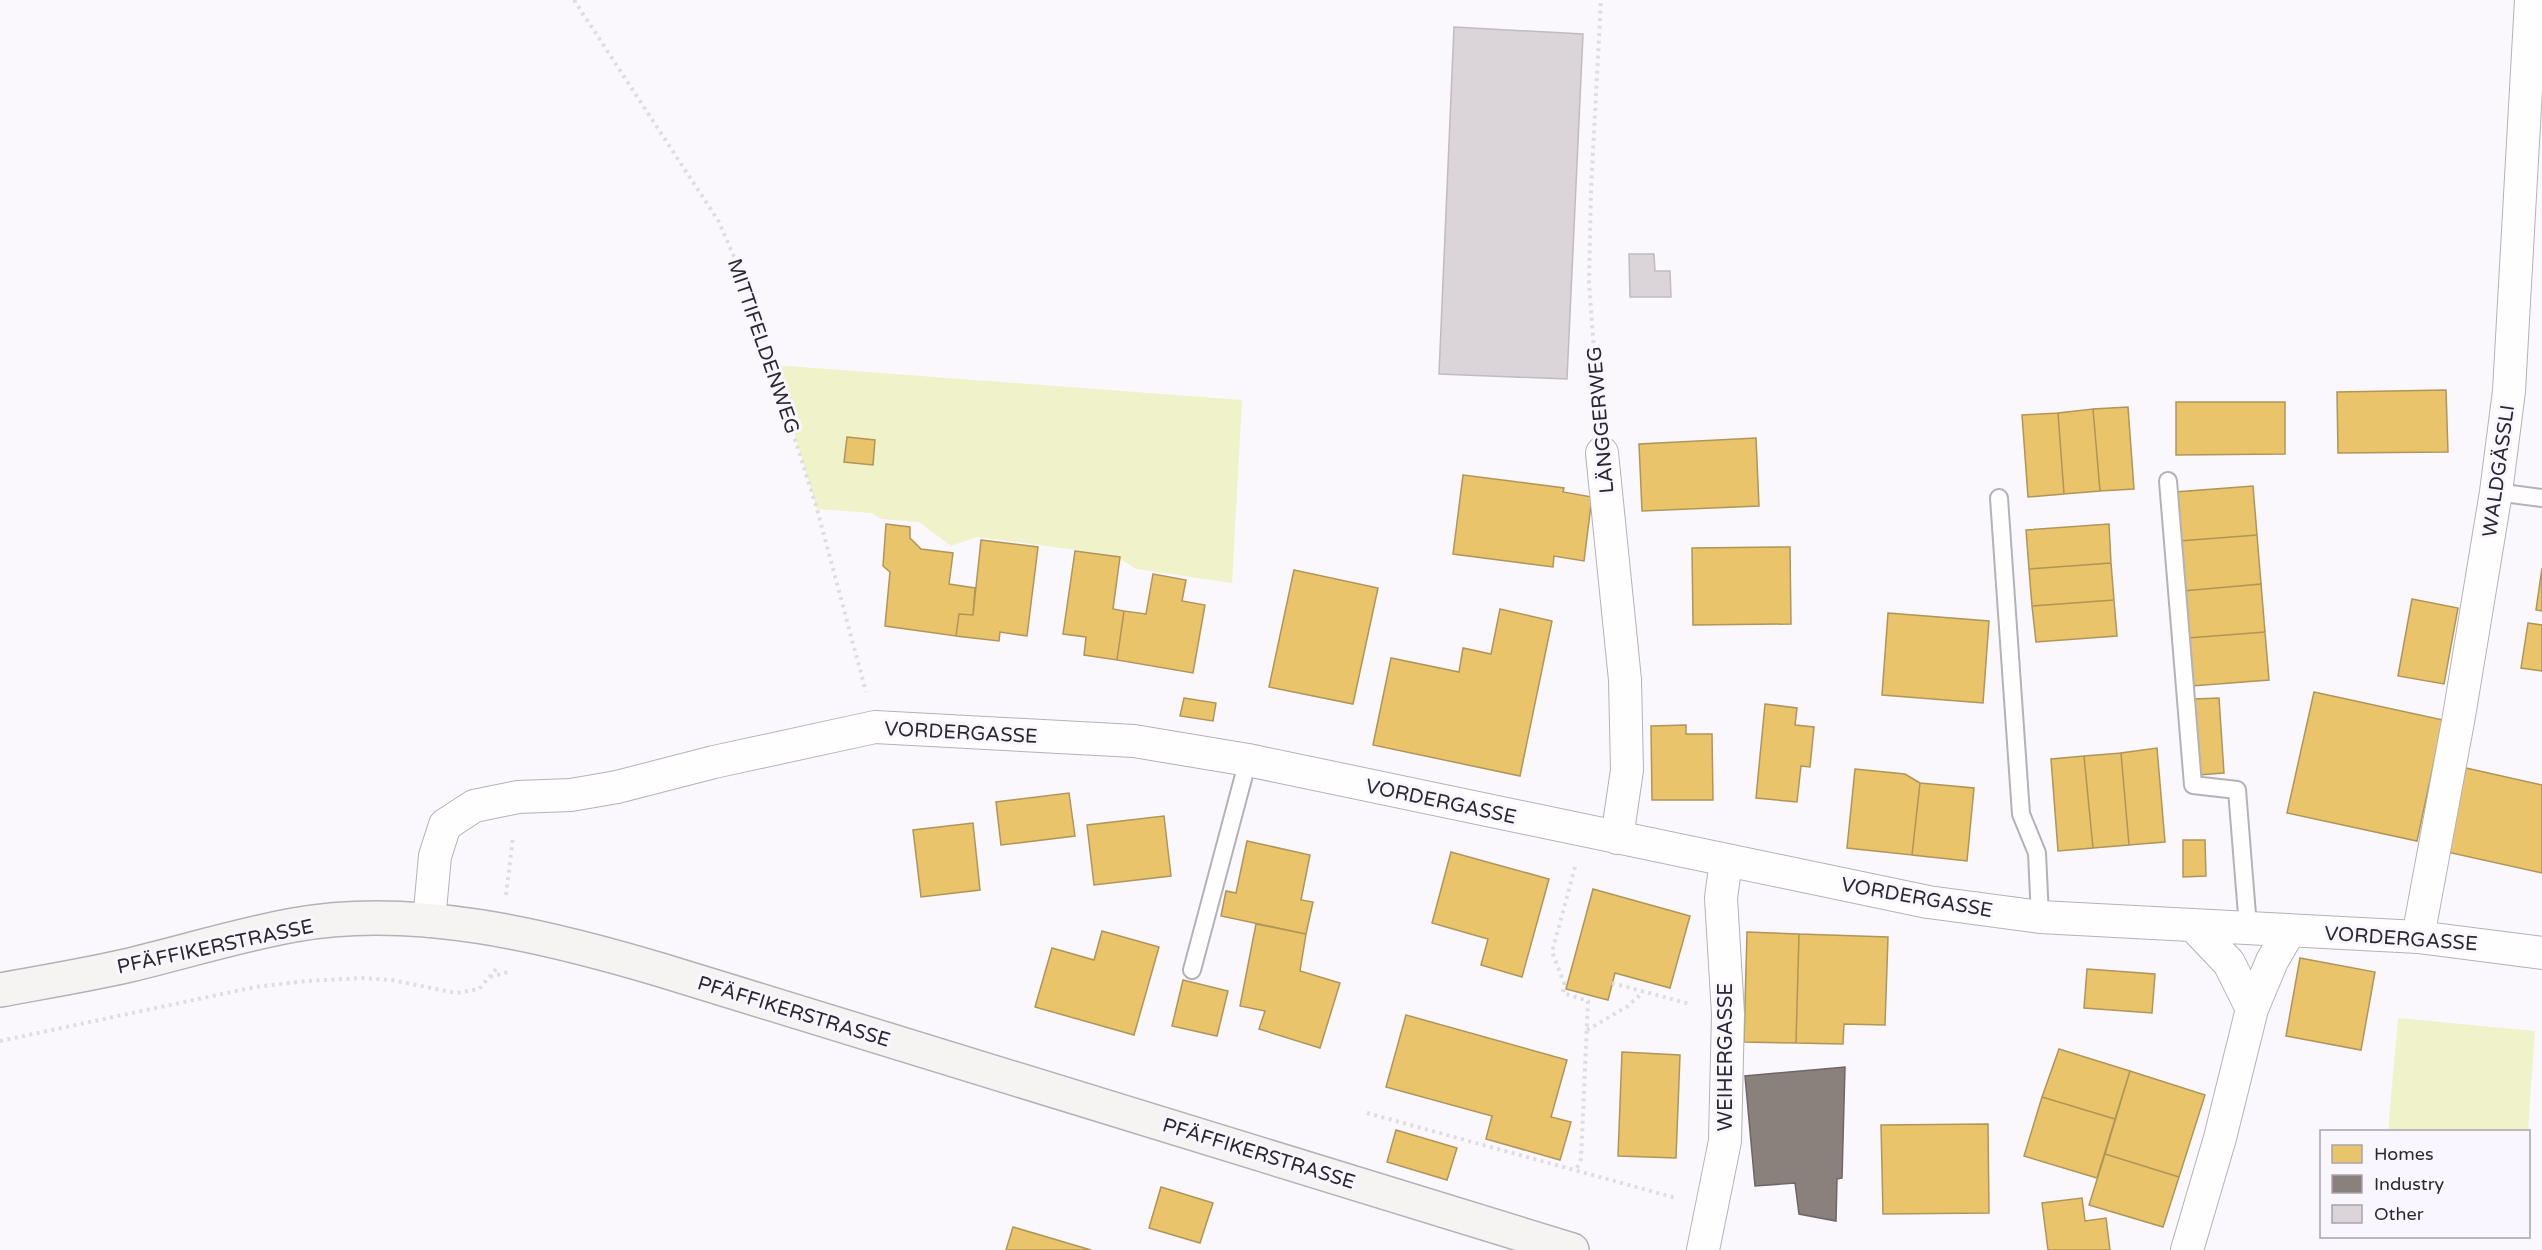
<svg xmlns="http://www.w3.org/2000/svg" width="2542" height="1250" font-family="'Varela Round',sans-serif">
<rect width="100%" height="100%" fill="#faf8fd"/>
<path fill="#f0f2ca" d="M774,365L1242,400L1232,583L1136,569L1114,555L977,537L951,546L919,522L881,519L872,513L817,509Z
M2398,1018L2535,1031L2528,1131H2388Z"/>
<path fill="#e9c46a" stroke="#b09559" stroke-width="1.5" d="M2446,390L2448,452L2338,453L2337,392Z
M2176,402H2285V454L2176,455Z
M2128,407L2134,489L2100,491L2093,409Z
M2093,409L2100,491L2064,494L2058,413Z
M2058,413L2064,494L2028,497L2022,415Z
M847,437L875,440L873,465L844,462Z
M1756,438L1759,506L1642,511L1639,444Z
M1463,475L1564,488L1563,492L1592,497L1584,561L1554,556L1553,567L1453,554Z
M2253,486L2257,535L2179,541L2175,492Z
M886,524L910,527V538L921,549L953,553L949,584L975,588L973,615L959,614L956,636L885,626L890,572L883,566Z
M2109,524L2111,563L2029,569L2026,530Z
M2257,535L2261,584L2183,591L2179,541Z
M981,540L1038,547L1027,636L1000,632L999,641L956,636L959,614L973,615Z
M1790,547L1791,624L1693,625L1692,548Z
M1075,551L1120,557L1113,609L1124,611L1117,660L1084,655L1086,637L1063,634Z
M2111,563L2114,600L2032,606L2029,569Z
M2542,568V611L2536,610Z
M1294,570L1378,588L1353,704L1269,687Z
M1153,574L1186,580L1182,601L1205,605L1193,673L1117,660L1124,611L1146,614Z
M2261,584L2265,632L2188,638L2183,591Z
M2412,599L2458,608L2444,684L2398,676Z
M2114,600L2117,636L2036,642L2032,606Z
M1500,609L1552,621L1520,776L1373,745L1391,658L1459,672L1463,648L1491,654Z
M1888,613L1989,621L1983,703L1882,695Z
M2528,623L2542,625V671L2521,668Z
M2265,632L2269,680L2192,686L2188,638Z
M2314,692L2443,720L2417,841L2287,813Z
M1184,698L1216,703L1213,721L1180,716Z
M2219,698L2224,773L2199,775L2194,699Z
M1765,704L1797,708L1795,725L1814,727L1810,767L1801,766L1797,802L1756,798Z
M1686,725V734H1712L1713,800H1652L1651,726Z
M2157,748L2165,842L2129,845L2121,753Z
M2121,753L2129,845L2093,848L2084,756Z
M2084,756L2093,848L2058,851L2051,759Z
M2466,768L2542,785V873L2447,852Z
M1855,769L1905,774L1920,783L1912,855L1847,848Z
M1920,783L1974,788L1967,861L1912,855Z
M1069,793L1075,836L1001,845L996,802Z
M1164,816L1171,876L1094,885L1087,825Z
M973,823L980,890L921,897L913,830Z
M2183,840H2205L2206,876L2183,877Z
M1247,841L1310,855L1301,900L1313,902L1306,934L1221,916L1226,891L1236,893Z
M1451,852L1549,879L1522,977L1481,965L1488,939L1432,923Z
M1593,889L1690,916L1670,988L1615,973L1608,1000L1566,989Z
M1256,924L1306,934L1300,971L1340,983L1320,1048L1259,1029L1265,1011L1240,1006Z
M1102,931L1159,947L1134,1035L1035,1007L1052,948L1094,960Z
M1747,932L1799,934L1796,1043L1744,1042Z
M1799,934L1888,937L1885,1025L1844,1024L1843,1044L1796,1043Z
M2300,958L2375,972L2361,1050L2286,1036Z
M2087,969L2155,974L2152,1013L2084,1008Z
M1183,980L1228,991L1217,1036L1172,1026Z
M1406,1015L1567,1060L1551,1117L1571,1122L1560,1160L1486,1139L1492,1116L1386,1087Z
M2059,1049L2130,1071L2115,1119L2042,1097Z
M1622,1052L1680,1055L1676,1158L1618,1156Z
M2130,1071L2205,1095L2179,1177L2105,1154Z
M2042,1097L2115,1119L2097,1178L2024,1156Z
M1988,1124L1989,1213L1883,1214L1881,1125Z
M1396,1130L1457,1148L1447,1180L1387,1162Z
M2105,1154L2179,1177L2163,1227L2089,1205Z
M1161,1187L1213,1203L1200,1243L1149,1228Z
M2082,1198L2085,1221L2106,1218L2110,1250H2048L2042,1203Z
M1013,1227L1091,1250H1006Z"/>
<path fill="#8a817c" stroke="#6e6665" stroke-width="1.5" d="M1845,1067L1842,1178L1837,1179L1836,1221L1799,1214L1795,1183L1755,1186L1745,1076Z"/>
<path fill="#dbd5d9" stroke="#c1bbbf" stroke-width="1.5" d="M1454,27L1583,34L1567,379L1439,374Z
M1629,254H1654L1655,271H1670L1671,297H1630Z"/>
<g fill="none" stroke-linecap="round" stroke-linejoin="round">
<g stroke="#b4b1b7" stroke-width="20">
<path id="lane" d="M2168,481L2193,785L2237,790L2248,927
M2496,492L2542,498
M1999,498L2021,814L2037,853L2040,917
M1192,970L1248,760"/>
</g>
<g stroke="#b4b1b7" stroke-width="34">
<path id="street" d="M1602,453L1625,680L1627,770L1617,838
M429,921L435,856L445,825L474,806L518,797L571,795L617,787L714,762L875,727L1134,741L1248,760L1928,902L2040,917L2418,937L2542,953
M2194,926L2229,963L2252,1009
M2418,937L2459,716L2496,492L2509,391L2531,0
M1703,1250L1725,1141L1728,1014L1721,898L1726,861
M2187,1250L2220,1138L2252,1009L2272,961L2290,930"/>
</g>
<g stroke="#b4b1b7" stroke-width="36">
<path id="secondary" d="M0,990C43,982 87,975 130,965C184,952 239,935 294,925C413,903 547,936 661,970L1572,1250"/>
</g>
<path stroke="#dedddf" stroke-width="4" stroke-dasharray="3 4.5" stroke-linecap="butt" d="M574,0L719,222L747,287L817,509L866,692
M1599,418L1589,282L1591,190L1601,0
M1575,867L1552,952L1564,983L1563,993L1588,1001L1581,1159L1576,1170
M506,895L513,837
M490,977L508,972
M1612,983L1690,1004
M1587,1030L1628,1006L1643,992
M0,1041L255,987L307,981L362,978L392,980L456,993L479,989L497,968
M1367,1113L1676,1198"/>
<use href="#lane" stroke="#fefeff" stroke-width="16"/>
<use href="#street" stroke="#fefeff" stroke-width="32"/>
<use href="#secondary" stroke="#f6f4f2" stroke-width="33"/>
</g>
<g text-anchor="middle" stroke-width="6" stroke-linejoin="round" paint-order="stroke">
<g font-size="20" fill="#2b2830" stroke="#faf6ff">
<text transform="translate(764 346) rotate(71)" y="7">MITTIFELDENWEG</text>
<text transform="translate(1600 420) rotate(-95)" y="7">LÄNGGERWEG</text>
<text transform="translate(2498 471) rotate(-82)" y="7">WALDGÄSSLI</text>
<text transform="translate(961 732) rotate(3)" y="7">VORDERGASSE</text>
<text transform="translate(1441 801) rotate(12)" y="7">VORDERGASSE</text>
<text transform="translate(1917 897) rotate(10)" y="7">VORDERGASSE</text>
<text transform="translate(2401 938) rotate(4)" y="7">VORDERGASSE</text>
<text transform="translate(215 946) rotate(-12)" y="7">PFÄFFIKERSTRASSE</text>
<text transform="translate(794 1011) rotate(17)" y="7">PFÄFFIKERSTRASSE</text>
<text transform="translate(1725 1057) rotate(-90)" y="7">WEIHERGASSE</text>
<text transform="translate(1259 1153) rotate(17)" y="7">PFÄFFIKERSTRASSE</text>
</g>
</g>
<rect x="2320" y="1130" width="210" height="108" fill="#faf6ff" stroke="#a7a4ac" stroke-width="1.5"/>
<rect x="2332" y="1145" width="30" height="18" fill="#e9c46a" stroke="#a7a4ac" stroke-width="1.5"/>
<text x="2374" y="1160" font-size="18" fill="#2b2830">Homes</text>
<rect x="2332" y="1175" width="30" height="18" fill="#8a817c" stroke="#a7a4ac" stroke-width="1.5"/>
<text x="2374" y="1190" font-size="18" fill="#2b2830">Industry</text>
<rect x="2332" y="1205" width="30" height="18" fill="#dbd5d9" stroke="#a7a4ac" stroke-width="1.5"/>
<text x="2374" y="1220" font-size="18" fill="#2b2830">Other</text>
</svg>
